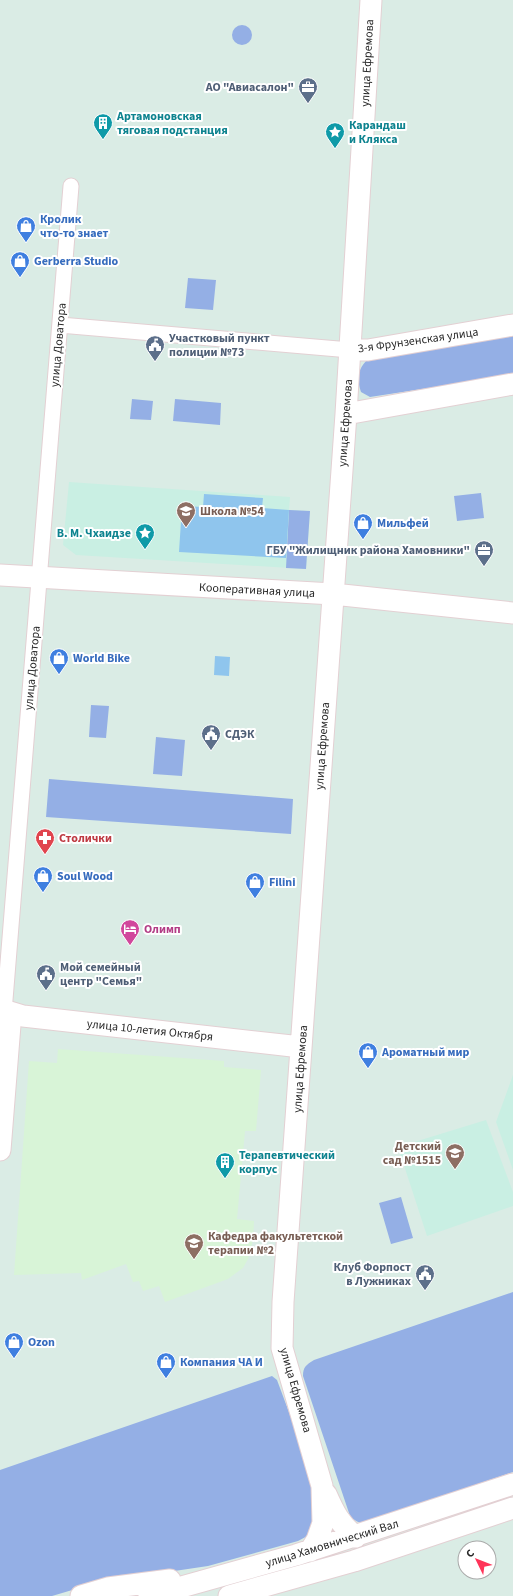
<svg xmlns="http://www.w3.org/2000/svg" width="513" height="1596" font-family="'Source Sans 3',sans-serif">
<rect width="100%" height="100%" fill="#daece5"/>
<path fill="#c9efe3" d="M69,482L290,497L289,510L310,511L306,569L76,555L63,545Z
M513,1075V1170L496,1122Z
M486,1120L513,1192V1206L427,1236L398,1147Z"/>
<path fill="#d8f4d7" d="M58,1049L224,1061V1067L261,1070L256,1131H245L237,1219L254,1221L253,1240L248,1259L243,1268L236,1273L228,1279L165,1302L159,1286L143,1291L139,1281L133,1282L126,1264L82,1280L81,1273L14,1275L29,1061L57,1063Z"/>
<path fill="#94afe5" d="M232 35a10 10 0 1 1 20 0a10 10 0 1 1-20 0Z
M188,278L216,280L213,310L185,308Z
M513,333V375L370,397L361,392C356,377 358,366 372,356Z
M132,399L153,401L151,420L130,419Z
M175,399L221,403L220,425L173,421Z
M481,493L484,518L457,521L454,496Z
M289,510L310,511L306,569L286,568Z
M91,705L109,706L106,738L89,737Z
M156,737L185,740L182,776L153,774Z
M49,779L293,799L291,834L46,817Z
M401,1197L413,1238L391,1244L379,1203Z
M513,1292V1472L368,1522C360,1524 356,1522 350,1516L303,1376C303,1367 306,1365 314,1360Z
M272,1376L277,1380L316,1485L313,1533L298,1541L208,1566L134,1577L79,1588L52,1596H0V1470Z"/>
<path fill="#8fc5ed" d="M204,494L263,498L262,508L289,510L286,558L179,552L182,506L203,507Z
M215,656L230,657L229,676L214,675Z"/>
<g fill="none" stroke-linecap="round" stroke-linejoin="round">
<g stroke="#e3d0d3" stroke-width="17">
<path id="street" d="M60,325L350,350
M4,1012L71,186"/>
</g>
<g stroke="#e3d0d3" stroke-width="23">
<path id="secondary" d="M350,350H368L513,325
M346,414L513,384
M0,575L333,594L513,613
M0,1009L23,1016L301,1047
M0,1150L10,1025L4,1012
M326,1494C334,1512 340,1525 356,1537
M310,1551L317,1540L323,1523L322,1486L282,1348L283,1302L346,414L371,0
M81,1596L108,1588L170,1580
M149,1596L296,1555L513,1484
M229,1596L354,1561L513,1508"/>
</g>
<use href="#street" stroke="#fff" stroke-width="15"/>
<use href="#secondary" stroke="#fff" stroke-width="21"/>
</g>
<defs>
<g id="office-pin" transform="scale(1)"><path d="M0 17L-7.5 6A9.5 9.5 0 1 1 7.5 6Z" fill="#5c6f8a" stroke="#fff"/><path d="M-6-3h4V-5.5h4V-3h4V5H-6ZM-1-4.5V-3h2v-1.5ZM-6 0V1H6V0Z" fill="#fff"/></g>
<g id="building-pin" transform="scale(1)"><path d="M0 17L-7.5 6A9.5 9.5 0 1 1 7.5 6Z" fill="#0f9aa8" stroke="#fff"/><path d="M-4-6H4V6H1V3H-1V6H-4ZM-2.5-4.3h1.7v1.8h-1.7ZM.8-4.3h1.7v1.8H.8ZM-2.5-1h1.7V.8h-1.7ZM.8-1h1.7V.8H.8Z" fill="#fff"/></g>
<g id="sight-pin" transform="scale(1)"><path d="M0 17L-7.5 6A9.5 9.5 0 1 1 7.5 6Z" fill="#0f9aa8" stroke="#fff"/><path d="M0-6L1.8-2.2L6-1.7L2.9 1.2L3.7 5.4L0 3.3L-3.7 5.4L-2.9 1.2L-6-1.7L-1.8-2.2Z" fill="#fff"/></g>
<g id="shop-pin" transform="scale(1)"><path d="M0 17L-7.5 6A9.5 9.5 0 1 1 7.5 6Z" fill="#3f7fe0" stroke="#fff"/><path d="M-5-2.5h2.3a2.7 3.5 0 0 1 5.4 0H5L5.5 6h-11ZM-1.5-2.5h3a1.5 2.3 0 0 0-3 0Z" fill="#fff"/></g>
<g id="civic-pin" transform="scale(1)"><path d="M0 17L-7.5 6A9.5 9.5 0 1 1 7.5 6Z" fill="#5c6f8a" stroke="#fff"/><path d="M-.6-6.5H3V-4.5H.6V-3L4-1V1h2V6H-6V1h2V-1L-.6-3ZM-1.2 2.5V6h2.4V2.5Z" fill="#fff"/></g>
<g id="school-pin" transform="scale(1)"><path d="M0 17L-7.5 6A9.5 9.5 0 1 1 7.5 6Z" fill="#8d6e63" stroke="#fff"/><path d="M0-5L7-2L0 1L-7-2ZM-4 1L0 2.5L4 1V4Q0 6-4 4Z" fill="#fff"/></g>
<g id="pharmacy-pin" transform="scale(1)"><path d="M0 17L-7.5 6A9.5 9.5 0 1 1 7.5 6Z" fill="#e0444e" stroke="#fff"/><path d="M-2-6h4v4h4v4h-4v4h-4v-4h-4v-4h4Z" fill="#fff"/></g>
<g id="hotel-pin" transform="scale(1)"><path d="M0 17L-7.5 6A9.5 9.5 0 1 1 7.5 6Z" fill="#d1479c" stroke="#fff"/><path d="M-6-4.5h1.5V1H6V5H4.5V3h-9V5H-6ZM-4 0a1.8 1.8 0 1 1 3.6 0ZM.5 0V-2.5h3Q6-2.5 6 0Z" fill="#fff"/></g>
<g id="university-pin" transform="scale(1)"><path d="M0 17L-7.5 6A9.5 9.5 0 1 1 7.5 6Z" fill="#8d6e63" stroke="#fff"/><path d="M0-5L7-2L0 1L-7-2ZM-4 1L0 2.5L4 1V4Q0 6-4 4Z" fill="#fff"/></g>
</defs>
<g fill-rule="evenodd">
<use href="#office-pin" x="308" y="87"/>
<use href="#building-pin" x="103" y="123"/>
<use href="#sight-pin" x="335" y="132"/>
<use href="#shop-pin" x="26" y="226"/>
<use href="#shop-pin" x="20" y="261"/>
<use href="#civic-pin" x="155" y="345"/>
<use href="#school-pin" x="186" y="511"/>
<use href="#shop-pin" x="363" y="523"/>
<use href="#sight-pin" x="145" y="533"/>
<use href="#office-pin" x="484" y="550"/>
<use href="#shop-pin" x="59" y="658"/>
<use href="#civic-pin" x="211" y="734"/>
<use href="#pharmacy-pin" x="45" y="838"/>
<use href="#shop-pin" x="43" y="876"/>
<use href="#shop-pin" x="255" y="882"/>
<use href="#hotel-pin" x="130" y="929"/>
<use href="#civic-pin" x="46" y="974"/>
<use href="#shop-pin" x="368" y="1052"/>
<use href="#school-pin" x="455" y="1153"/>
<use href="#building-pin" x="225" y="1162"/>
<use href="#university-pin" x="194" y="1243"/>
<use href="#civic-pin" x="425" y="1274"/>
<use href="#shop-pin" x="14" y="1342"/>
<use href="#shop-pin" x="166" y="1362"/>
</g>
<g text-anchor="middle" stroke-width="4" stroke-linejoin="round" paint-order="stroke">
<g font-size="12" fill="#292929" stroke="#fff">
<text transform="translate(367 63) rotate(-87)" y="4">улица Ефремова</text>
<text transform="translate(418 340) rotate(-8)" y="4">3-я Фрунзенская улица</text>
<text transform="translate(58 345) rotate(-85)" y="4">улица Доватора</text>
<text transform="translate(345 423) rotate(-86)" y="4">улица Ефремова</text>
<text transform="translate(257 590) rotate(3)" y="4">Кооперативная улица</text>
<text transform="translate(32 668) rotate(-85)" y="4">улица Доватора</text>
<text transform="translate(322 746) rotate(-86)" y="4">улица Ефремова</text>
<text transform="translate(150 1030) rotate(6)" y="4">улица 10-летия Октября</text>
<text transform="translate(300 1069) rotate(-86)" y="4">улица Ефремова</text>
<text transform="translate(296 1390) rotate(74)" y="4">улица Ефремова</text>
<text transform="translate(332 1543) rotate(-17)" y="4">улица Хамовнический Вал</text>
</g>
<g font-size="12" font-weight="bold" fill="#4e5e75" stroke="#fff" text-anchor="end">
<text x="294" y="91">АО "Авиасалон"</text>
<text x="169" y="342" text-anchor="start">Участковый пункт<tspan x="169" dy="14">полиции №73</tspan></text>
<text x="470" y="554">ГБУ "Жилищник района Хамовники"</text>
<text x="225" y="738" text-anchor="start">СДЭК</text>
<text x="60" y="971" text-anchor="start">Мой семейный<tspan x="60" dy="14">центр "Семья"</tspan></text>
<text x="411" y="1271">Клуб Форпост<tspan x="411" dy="14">в Лужниках</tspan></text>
</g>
<g font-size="12" font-weight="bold" fill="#0d838f" stroke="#fff" text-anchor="start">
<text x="117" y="120">Артамоновская<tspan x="117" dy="14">тяговая подстанция</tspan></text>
<text x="349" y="129">Карандаш<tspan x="349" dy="14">и Клякса</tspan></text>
<text x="131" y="537" text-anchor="end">В. М. Чхаидзе</text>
<text x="239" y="1159">Терапевтический<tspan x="239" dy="14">корпус</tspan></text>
</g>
<g font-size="12" font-weight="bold" fill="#366cbe" stroke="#fff" text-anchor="start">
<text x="40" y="223">Кролик<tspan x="40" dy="14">что-то знает</tspan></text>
<text x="34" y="265">Gerberra Studio</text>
<text x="377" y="527">Мильфей</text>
<text x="73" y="662">World Bike</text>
<text x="57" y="880">Soul Wood</text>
<text x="269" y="886">Filini</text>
<text x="382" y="1056">Ароматный мир</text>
<text x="28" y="1346">Ozon</text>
<text x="180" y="1366">Компания ЧА И</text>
</g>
<g font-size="12" font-weight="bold" fill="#785e54" stroke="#fff" text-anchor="start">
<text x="200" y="515">Школа №54</text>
<text x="441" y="1150" text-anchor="end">Детский<tspan x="441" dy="14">сад №1515</tspan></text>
<text x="208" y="1240">Кафедра факультетской<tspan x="208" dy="14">терапии №2</tspan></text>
</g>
<g font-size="12" font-weight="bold" fill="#be3a42" stroke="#fff" text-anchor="start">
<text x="59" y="842">Столички</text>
</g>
<g font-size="12" font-weight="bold" fill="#b23c85" stroke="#fff" text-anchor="start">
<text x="144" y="933">Олимп</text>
</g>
</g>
<g transform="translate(477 1560) rotate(313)"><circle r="19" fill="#ffffff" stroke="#a9a9a9"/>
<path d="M0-3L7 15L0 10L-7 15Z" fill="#ff3459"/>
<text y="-6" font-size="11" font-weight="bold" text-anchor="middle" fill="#292929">С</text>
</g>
</svg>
